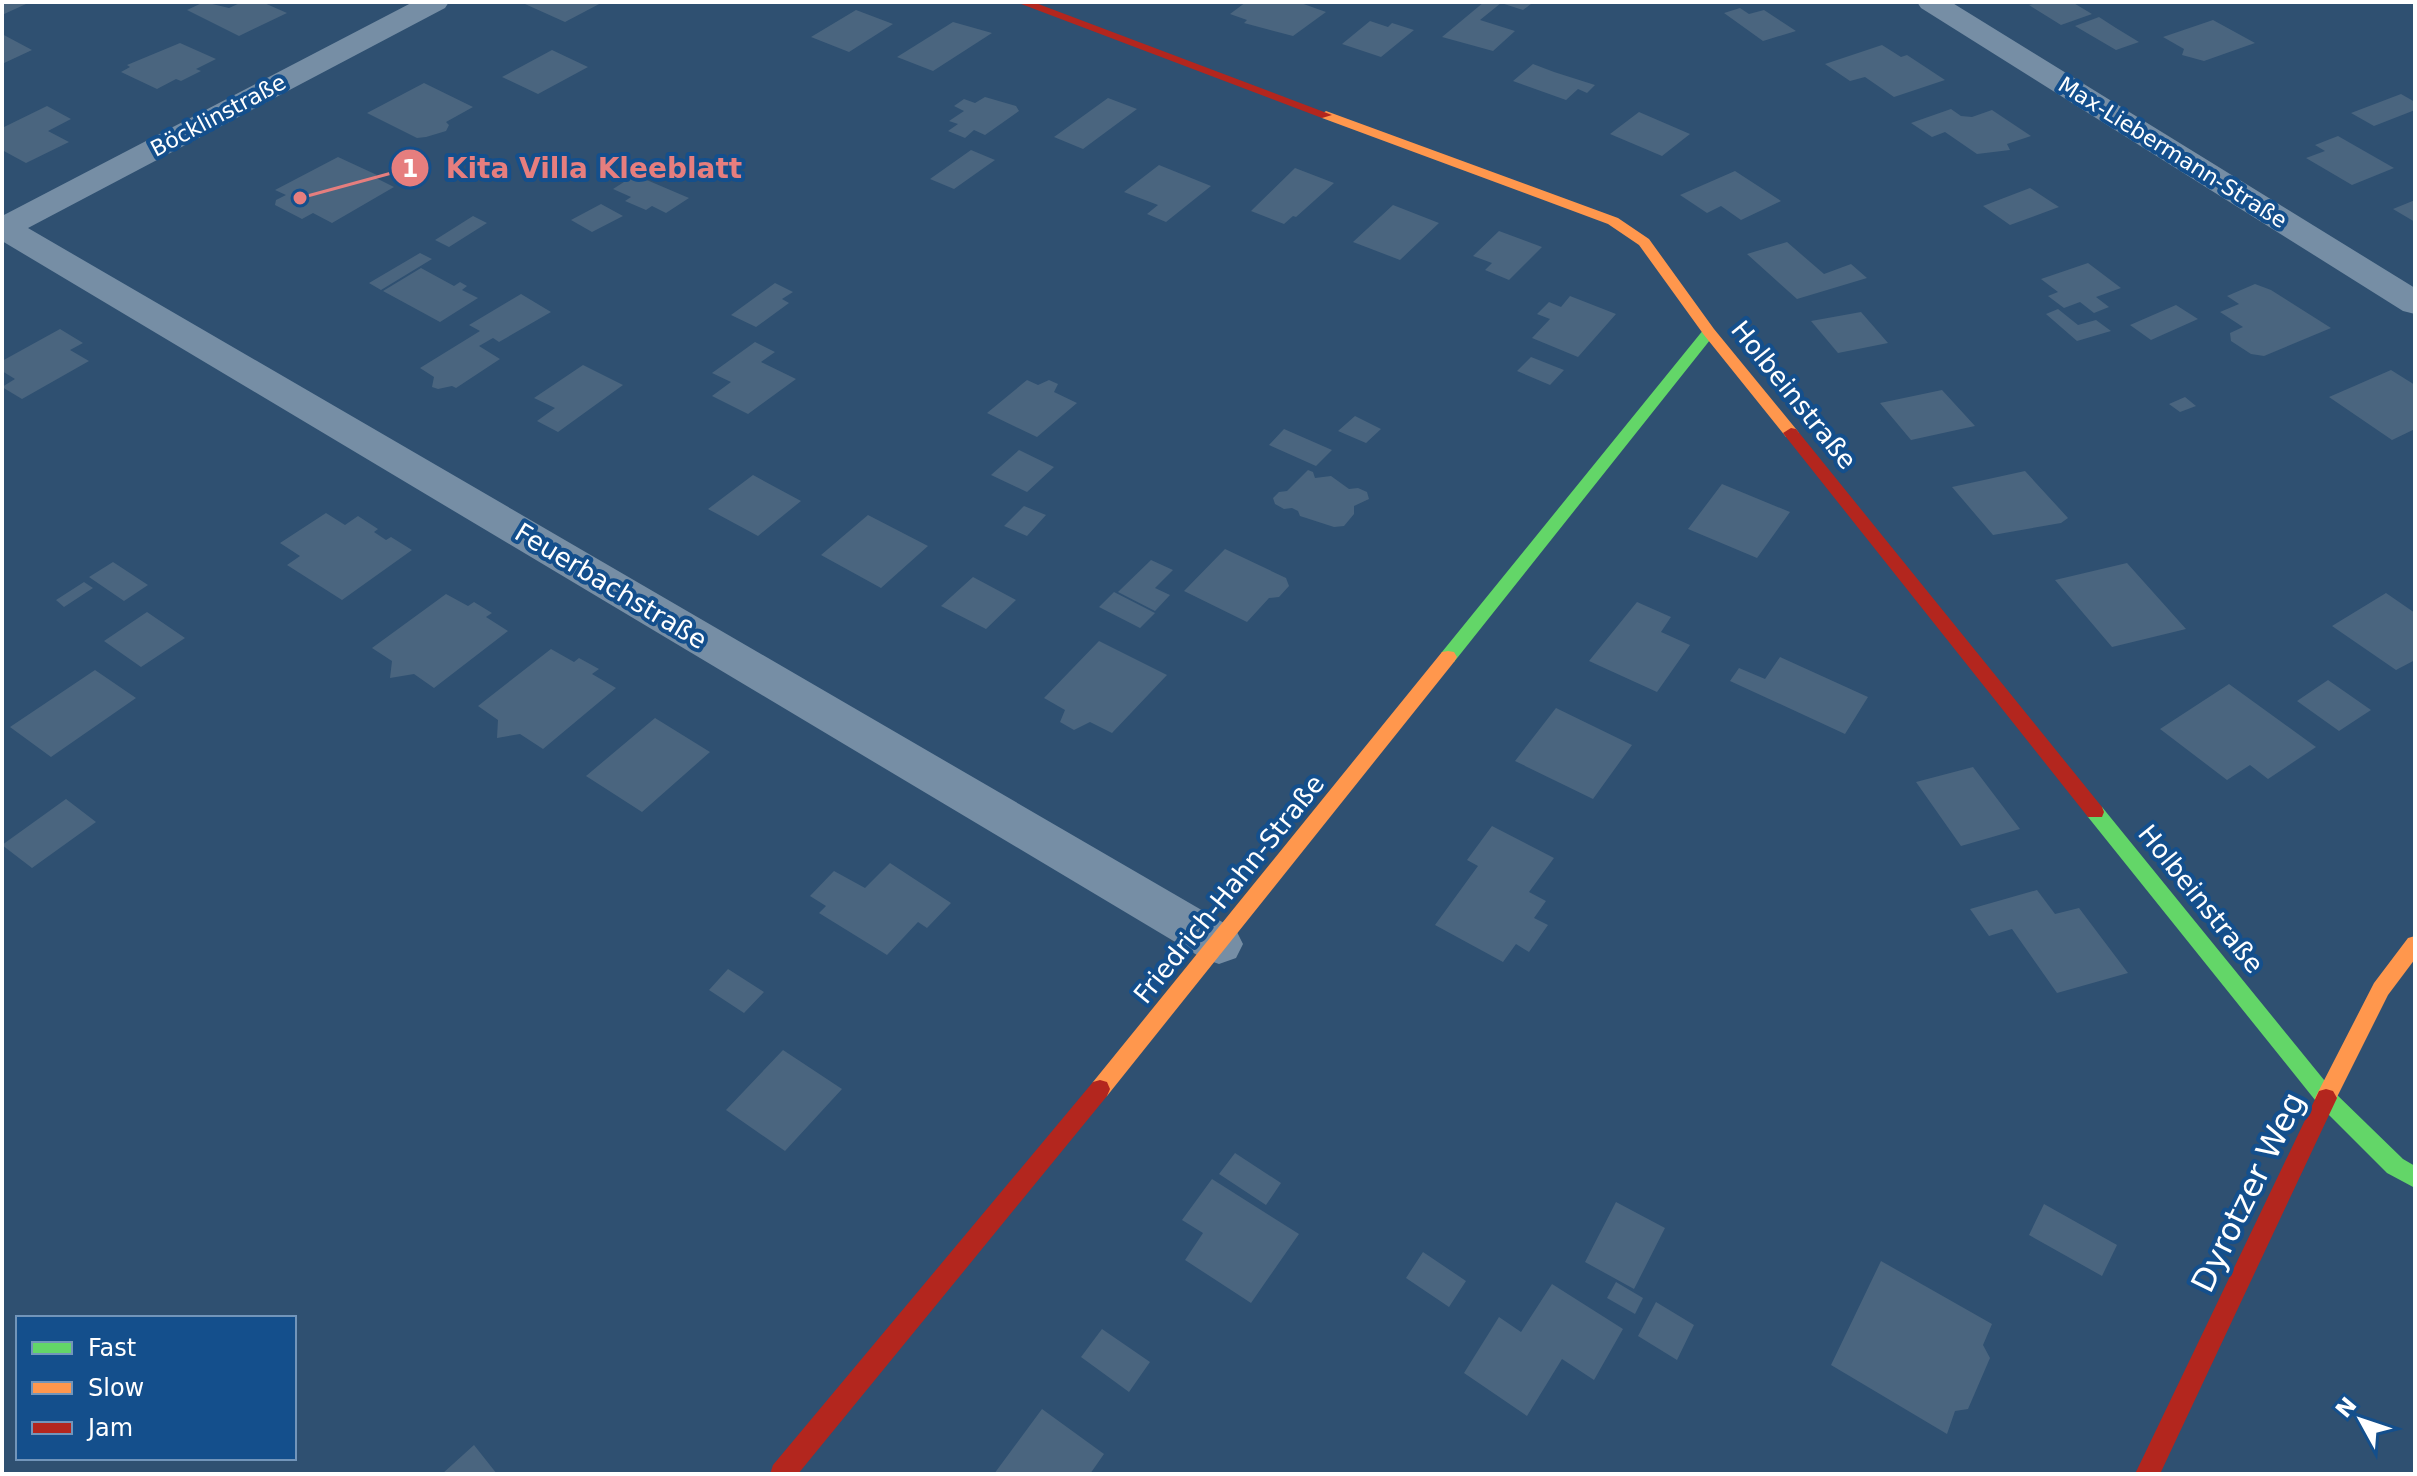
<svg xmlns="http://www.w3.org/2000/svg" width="2417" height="1476" font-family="'DejaVu Sans',sans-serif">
<rect width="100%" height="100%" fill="#2f5071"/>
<path fill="#4a657f" d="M2,2H22L26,4L2,15Z
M204,2L229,8L242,2H262L287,13L239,36L187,10Z
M529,2H603L565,22L525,4Z
M1246,2H1298L1326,12L1293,36L1244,23L1247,20L1230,14Z
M1484,2L1531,4L1523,10L1501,3L1480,20L1515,31L1493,51L1442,37Z
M2041,2H2072L2092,14L2061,25L2029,5Z
M1740,8L1749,14L1764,10L1796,31L1763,41L1724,13Z
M856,10L893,24L849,52L811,37Z
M2099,17L2116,28L2139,42L2116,50L2075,26Z
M2213,20L2255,43L2204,61L2182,55L2184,49L2163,37Z
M1370,21L1388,27L1392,23L1414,30L1381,57L1342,44Z
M953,22L992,33L933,71L897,57Z
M2,34L32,50L2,64Z
M180,43L216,59L196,69L201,71L181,81L176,79L157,89L121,72L130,67L127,65Z
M1882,45L1901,57L1907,55L1945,80L1894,97L1865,77L1850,81L1825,64Z
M552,50L588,67L538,94L502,77Z
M1533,64L1554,72L1595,85L1587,93L1578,89L1566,100L1513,81Z
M424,83L473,107L446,122L449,125L446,131L426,137L417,138L367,113Z
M2401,94L2415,102V110L2374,126L2351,113Z
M985,97L1016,106L1019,111L985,135L974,130L965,138L948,131L958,124L949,121L964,111L954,106L964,99L975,103Z
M1108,98L1137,109L1083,149L1054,137Z
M47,106L71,119L48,131L69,142L26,163L2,150V128Z
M1951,109L1961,116L1972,117L1992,110L2031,136L2007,144L2010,150L1977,154L1945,132L1932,137L1911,123Z
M1639,112L1690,134L1662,156L1610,134Z
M2338,136L2394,168L2352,185L2306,158L2325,151L2315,145Z
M971,150L995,160L954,189L930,179Z
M338,157L377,175L374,177L394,187L332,223L313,213L302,219L275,205L276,200L286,195L275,190Z
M1159,165L1211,186L1166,222L1147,214L1158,205L1124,192Z
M1295,168L1334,183L1296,217L1293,216L1284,224L1251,211Z
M1735,171L1781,201L1741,220L1721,206L1707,213L1680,195Z
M635,175L689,198L666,213L652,206L646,210L625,201L631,197L613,189Z
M2030,188L2059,207L2010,225L1983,206Z
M2415,200V222L2393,209Z
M601,204L623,216L592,232L571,220Z
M1393,205L1439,223L1400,260L1353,242Z
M473,216L487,223L449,247L435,240Z
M1499,231L1542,247L1509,280L1485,270L1492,263L1473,256Z
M1787,242L1824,274L1851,264L1867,278L1797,299L1747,254Z
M420,253L432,259L381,290L369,283Z
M2088,263L2121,288L2096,297L2109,307L2094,313L2080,302L2064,308L2048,296L2058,292L2041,279Z
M421,268L454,286L460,282L467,286L462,290L478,298L440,322L383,291Z
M775,283L793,292L782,299L789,303L756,327L731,315Z
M2255,284L2271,290L2331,328L2264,356L2251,354L2231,341L2230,333L2243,327L2220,312L2239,304L2227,296Z
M521,294L551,312L499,342L493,338L479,346L500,359L456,388L452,386L438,389L432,387L434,377L420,368L480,331L469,325Z
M1570,296L1616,314L1578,357L1532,338L1550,319L1537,314L1549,302L1561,307Z
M2176,305L2198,319L2151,340L2130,325Z
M2058,309L2078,325L2096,320L2111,331L2077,341L2046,314Z
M1861,312L1888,343L1838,353L1811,321Z
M60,329L83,343L70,350L89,361L22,399L2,387L15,379L2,371V361Z
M755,342L775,352L761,362L796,379L748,414L712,396L731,382L712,373Z
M1531,357L1564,370L1550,385L1517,371Z
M583,365L623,385L558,432L537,421L555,408L534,398Z
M2391,370L2415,385V429L2392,440L2329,397Z
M1027,380L1038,385L1049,380L1058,384L1054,392L1077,403L1037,437L987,413Z
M1942,390L1975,426L1911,440L1880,403Z
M2185,397L2196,406L2180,412L2169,404Z
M1355,416L1381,429L1366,443L1338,431Z
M1284,429L1332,450L1316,466L1269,445Z
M1019,450L1054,467L1027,492L991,475Z
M1308,470L1313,472L1315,478L1331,476L1349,489L1358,488L1367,492L1369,499L1354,506V514L1344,526L1334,527L1300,516L1298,511L1292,508L1284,509L1275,504L1273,498L1279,492L1287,491Z
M2025,471L2068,518L2061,523L1993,535L1952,487Z
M753,475L801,501L758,536L708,509Z
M1722,484L1790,512L1757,558L1688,529Z
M1024,506L1046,515L1027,536L1004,526Z
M326,513L345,525L358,516L378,529L374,532L386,540L391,537L412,550L342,600L287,565L300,556L280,543Z
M868,515L928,546L881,588L821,555Z
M1225,549L1286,578L1289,586L1279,597L1269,598L1247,622L1184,591Z
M1151,560L1173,570L1155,588L1170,595L1155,611L1118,592Z
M113,562L148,585L124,601L89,577Z
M2127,563L2186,629L2112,647L2055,580Z
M973,577L1016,600L986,629L941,606Z
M84,582L93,588L64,607L56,600Z
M1114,592L1155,613L1140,628L1099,607Z
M2386,593L2415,613V660L2396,670L2332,626Z
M446,594L468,606L474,602L492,613L486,617L508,631L434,688L414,674L390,678L392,661L372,648Z
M1637,602L1671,617L1661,632L1690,645L1657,692L1589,661Z
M147,612L185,638L141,667L104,641Z
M1099,641L1167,675L1112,733L1090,722L1074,730L1060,722L1065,710L1044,698Z
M551,649L574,662L579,658L599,669L592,674L616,688L543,749L520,734L497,738L498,720L478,706Z
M1780,657L1868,697L1845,734L1730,681L1739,668L1765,679Z
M95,670L136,698L51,757L10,727Z
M2328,680L2371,710L2339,731L2297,701Z
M2229,684L2316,747L2268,779L2250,765L2227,780L2160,729Z
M1556,708L1632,745L1593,799L1515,761Z
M655,718L710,752L642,812L586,776Z
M1973,767L2020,829L1961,846L1916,782Z
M66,799L96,822L32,868L2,845Z
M1492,826L1554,858L1529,892L1546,901L1534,918L1548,925L1529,952L1516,944L1503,962L1435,925L1478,866L1467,860Z
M890,863L951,903L927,928L918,922L887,955L819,913L826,906L810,896L834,871L865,888Z
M2037,890L2055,914L2079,908L2128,973L2057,993L2012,929L1989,936L1970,909Z
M728,969L764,992L744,1013L709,990Z
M783,1050L842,1089L785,1151L726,1110Z
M1235,1153L1281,1183L1266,1205L1219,1174Z
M1212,1179L1299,1234L1251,1303L1185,1260L1203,1233L1182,1220Z
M1616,1202L1665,1228L1634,1289L1585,1262Z
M2044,1204L2117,1245L2102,1276L2029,1235Z
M1423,1252L1466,1281L1449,1307L1406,1278Z
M1881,1261L1992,1324L1983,1345L1990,1358L1968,1409L1955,1411L1947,1434L1831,1365Z
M1616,1282L1643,1298L1635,1314L1607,1298Z
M1552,1284L1623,1329L1594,1380L1562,1359L1527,1416L1464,1373L1499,1317L1521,1332Z
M1656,1302L1694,1325L1677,1360L1638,1336Z
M1102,1329L1150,1362L1129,1392L1081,1357Z
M1042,1409L1104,1454L1090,1474H994Z
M474,1445L497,1474H442Z"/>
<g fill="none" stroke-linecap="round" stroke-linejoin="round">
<path fill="#768ea5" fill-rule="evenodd" d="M413,2H449L445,8L28,228L1236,930L1243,944L1236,958L1219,964L1202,958L2,241V216Z
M1917,2H1951L2415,288V314L2403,311L1921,8Z"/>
<path fill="#63d668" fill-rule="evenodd" d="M1709,328L1716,332L1714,335L1454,662H1442L1439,657L1442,652L1704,329Z
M2095,805L2102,807L2333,1091L2403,1159L2415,1166V1188L2387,1173L2319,1105L2088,817L2086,812L2088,807Z"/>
<path fill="#ff974d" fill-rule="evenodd" d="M1326,111L1618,218L1649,239L1714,329L1796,429L1799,433L1796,437H1786L1704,335L1639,245L1608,224L1322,118L1320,115Z
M1448,651L1454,652L1457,657L1454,662L1107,1096L1100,1098L1093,1096L1090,1089L1093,1082L1442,652Z
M2415,936V959L2388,995L2333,1105L2326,1107L2319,1105L2315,1098L2374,983L2408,938Z"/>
<path fill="#b3261e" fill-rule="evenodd" d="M1016,2H1033L1332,115L1322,118Z
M1791,428L1796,429L2102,807L2104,812L2102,817H2088L1786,437L1783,433Z
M1100,1080L1107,1082L1110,1089L1107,1096L798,1474H770L773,1465L1093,1082Z
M2326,1089L2333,1091L2337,1098L2160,1474H2135L2319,1091Z"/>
</g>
<g text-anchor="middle" stroke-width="8" stroke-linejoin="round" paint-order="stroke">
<g font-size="22" fill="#fff" stroke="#144f8c">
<text transform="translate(218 115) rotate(-28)" y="8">Böcklinstraße</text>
<text transform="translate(2173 152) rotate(32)" y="8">Max-Liebermann-Straße</text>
</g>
<g font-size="26" fill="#fff" stroke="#144f8c">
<text transform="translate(1794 395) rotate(51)" y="9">Holbeinstraße</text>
<text transform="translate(611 586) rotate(31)" y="9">Feuerbachstraße</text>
<text transform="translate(1229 889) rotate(-51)" y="9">Friedrich-Hahn-Straße</text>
<text transform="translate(2201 899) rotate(51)" y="9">Holbeinstraße</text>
</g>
<g font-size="32" fill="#fff" stroke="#144f8c">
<text transform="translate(2248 1192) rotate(-64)" y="11">Dyrotzer Weg</text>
</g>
</g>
<path fill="none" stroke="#e67e7e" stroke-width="3" d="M300 198L410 168"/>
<g fill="#e67e7e" stroke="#144f8c" stroke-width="3">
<circle cx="300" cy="198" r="8"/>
<circle cx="410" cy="168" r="20"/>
</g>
<g font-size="24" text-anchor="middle" font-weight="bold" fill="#fff">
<text x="410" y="177">1</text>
</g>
<g font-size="28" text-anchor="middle" font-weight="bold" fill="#e67e7e" stroke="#144f8c" stroke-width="8" stroke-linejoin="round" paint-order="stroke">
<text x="594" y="178">Kita Villa Kleeblatt</text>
</g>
<rect width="2417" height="1476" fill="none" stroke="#ffffff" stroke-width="8"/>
<rect x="16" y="1316" width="280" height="144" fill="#144f8c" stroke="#7295ba" stroke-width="2"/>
<rect x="32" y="1342" width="40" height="12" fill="#63d668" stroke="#7295ba" stroke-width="2"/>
<text x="88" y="1356" font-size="24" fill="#ffffff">Fast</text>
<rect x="32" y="1382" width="40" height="12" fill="#ff974d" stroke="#7295ba" stroke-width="2"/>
<text x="88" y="1396" font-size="24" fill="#ffffff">Slow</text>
<rect x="32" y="1422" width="40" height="12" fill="#b3261e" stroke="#7295ba" stroke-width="2"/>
<text x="88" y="1436" font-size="24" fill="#ffffff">Jam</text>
<g transform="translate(2361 1420) rotate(310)" stroke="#144f8c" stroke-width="6" paint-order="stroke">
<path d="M0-6L14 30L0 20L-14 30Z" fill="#ffffff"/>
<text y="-12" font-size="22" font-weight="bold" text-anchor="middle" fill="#ffffff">N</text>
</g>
</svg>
